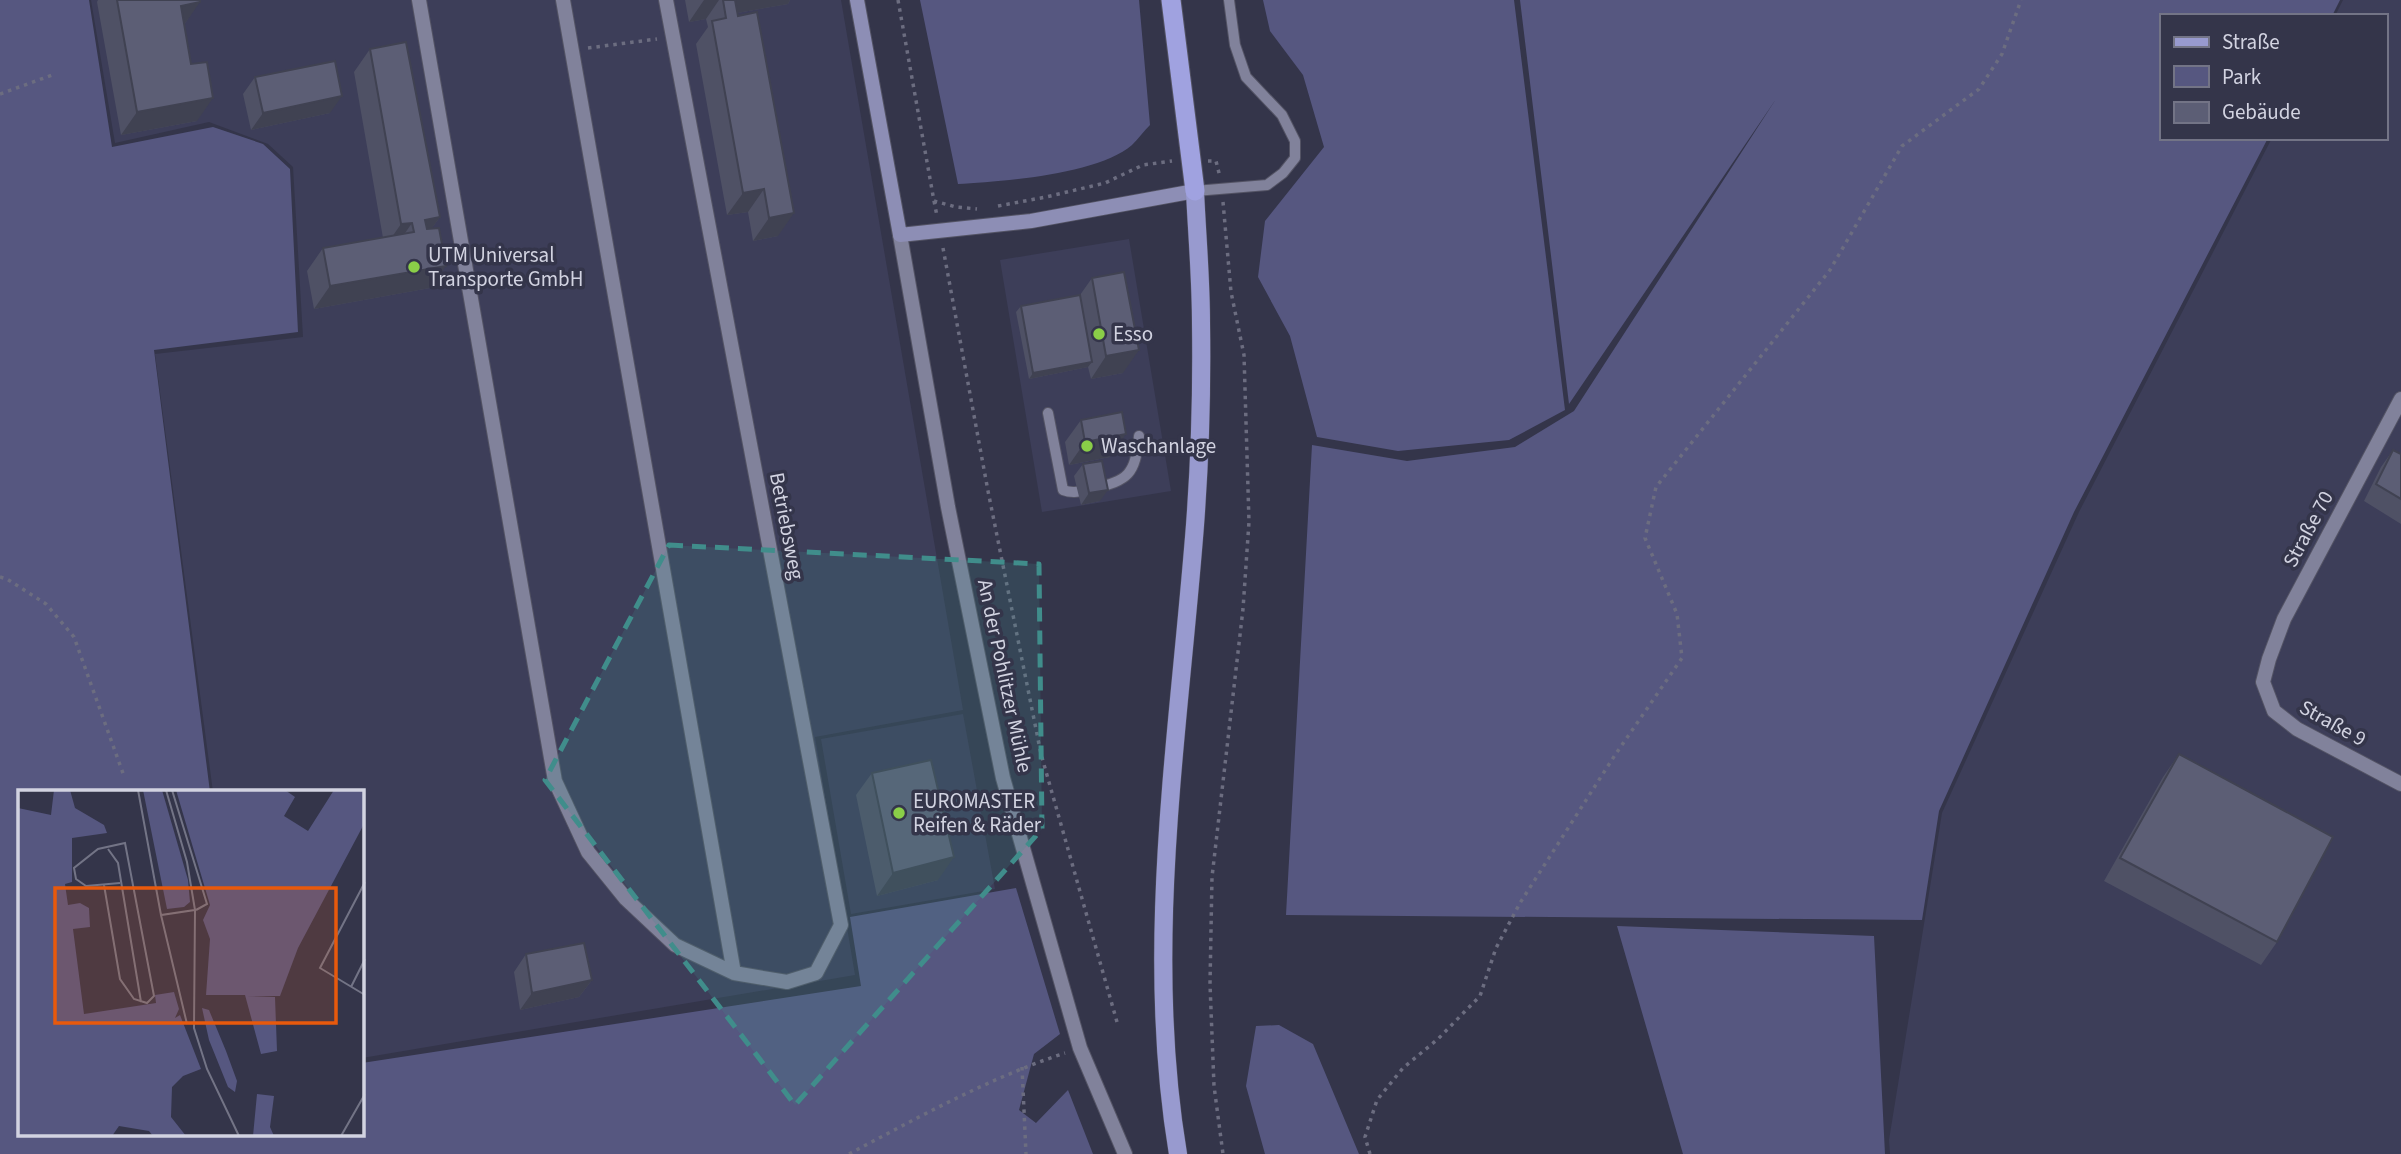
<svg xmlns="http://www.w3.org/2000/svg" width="2401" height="1154" font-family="'Source Sans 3',sans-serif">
<rect width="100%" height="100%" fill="#34354a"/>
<path fill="#3d3e59" d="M91,0H841L963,710L815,737L855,975L362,1058V792H213L155,354L303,337L293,167L268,144L209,122L115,143Z
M2343,0H2401V1154H1890L1889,1140L1942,813L2079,512L2272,138H2385V16H2335Z
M1129,239L1171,491L1042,512L1000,260Z
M963,714L995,889L851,914L821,739Z"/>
<path fill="#565780" d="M0,0H89L112,147L213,127L263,144L290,169L298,332L154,350L210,792H19V1135H362V1063L861,986L850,917L1016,888L1060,1034L1034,1054L1019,1110L1036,1123L1068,1090L1093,1154H0Z
M920,0H1139L1150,125C1144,131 1138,139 1132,145C1099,174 1001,182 958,184Z
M1263,0H1514L1565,410L1509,440L1398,451L1317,437L1290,336L1258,277L1265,221L1324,147L1303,75L1270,31Z
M1520,0H2340L2332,16H2161V138H2268L2074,512L1939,811L1922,920L1286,915L1312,445L1407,461L1515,447L1574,411L1776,99L1569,404Z
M1617,926L1874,936L1885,1154H1683Z
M1279,1025L1313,1044L1359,1154H1265L1246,1086L1256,1026Z"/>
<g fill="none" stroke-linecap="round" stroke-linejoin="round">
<g stroke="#535364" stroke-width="12">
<path id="service" d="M1195,191L1267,185L1283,173L1295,158V141L1282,115L1246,77L1235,45L1229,0
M1048,413L1063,490C1073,494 1081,491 1092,489C1129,480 1135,475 1139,436"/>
</g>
<g stroke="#535364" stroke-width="16">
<path id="minor" d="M419,0L555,781L588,852L626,899L675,945L734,973L787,982L816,973L841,925L666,0
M563,0L734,973
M900,235L948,507L1003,778L1080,1048L1125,1154
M2401,399L2284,619L2269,659L2263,682L2274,711L2297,729L2401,784"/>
</g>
<g stroke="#535364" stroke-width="16">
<path id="secondary" d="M857,0L900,235L1031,221L1195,191"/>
</g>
<g stroke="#535364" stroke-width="19">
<path id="primary" d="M1178,1154C1143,946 1179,733 1195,525C1200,458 1202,390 1201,323C1201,279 1197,235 1195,191"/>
</g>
<g stroke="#535364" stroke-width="21">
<path id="trunk" d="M1171,0L1195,191"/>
</g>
<path stroke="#6c6d80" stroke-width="3.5" stroke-dasharray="3.5 5" stroke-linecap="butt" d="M898,0L934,201L956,207L977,209
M588,48L657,39
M0,94L55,74
M1208,161H1216L1220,177
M934,201L937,216
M1223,202L1231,292L1244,355L1249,522L1243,609L1212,877L1210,984L1214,1086L1223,1154
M998,206L1046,197L1105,183L1143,165L1172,161
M943,248L988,491L1041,754L1117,1022
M0,577L7,579L46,604L74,637L124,776
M1022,1067L1026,1154
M849,1154C919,1117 989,1078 1065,1053
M1370,1154L1365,1137L1377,1100L1403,1068L1438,1039L1480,996L1496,948L1520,903L1615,755L1682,658L1677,614L1645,538L1656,487L1830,270L1902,146L1979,89L2002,54L2021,0"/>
<use href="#service" stroke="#81829b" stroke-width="10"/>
<use href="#minor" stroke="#81829b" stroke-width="14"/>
<use href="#secondary" stroke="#8d8eb5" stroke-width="14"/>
<use href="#primary" stroke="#989acf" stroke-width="18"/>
<use href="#trunk" stroke="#a0a2e0" stroke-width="19"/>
</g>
<path fill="#4f5165" d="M98,0H200L184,25L197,121L121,135L97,2Z
M685,0H790L788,4L737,13L778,236L753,241L748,212L727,215L696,44L708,27L706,19L689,22Z
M370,49L440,217L431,229L430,288L314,309L307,271L323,248L383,238L354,72Z
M255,77L330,113L251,130L243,94Z
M1092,278L1123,373L1091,379L1088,367L1029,379L1016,312L1021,306L1080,295Z
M1081,420L1110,457L1069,465L1065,442Z
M2393,450L2401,454V524L2364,501L2381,467Z
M1083,464L1100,501L1081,505L1074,476Z
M2179,754L2277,942L2261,965L2104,881L2163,777Z
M872,773L938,880L877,896L856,795Z
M526,954L592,980L579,997L520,1010L514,972Z"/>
<path fill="#404252" d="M704,0H719L706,19L689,22Z
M729,0H790L788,4L726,15Z
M200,2L184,25L181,6Z
M342,96L330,113L251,130L263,113Z
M213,98L197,121L121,135L137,112Z
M764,189L748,212L727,215L743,193Z
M794,213L778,236L753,241L769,218Z
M440,217L424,239L425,220Z
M412,223L396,246L385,247L401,224Z
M446,266L430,288L314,309L330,286Z
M1139,350L1123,373L1091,379L1106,356Z
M1092,362L1088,367L1029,379L1033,373Z
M1126,434L1110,457L1069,465L1085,442Z
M1108,490L1100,501L1081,505L1089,493Z
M954,857L938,880L877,896L893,873Z
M592,980L579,997L520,1010L532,993Z"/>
<path fill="#5c5e75" stroke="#404252" stroke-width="2" d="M117,0H200V2L181,6L191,64L207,62L213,98L137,112Z
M723,0H735L738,16L757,12L794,213L769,218L764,189L743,193L712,21L726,18Z
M406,42L440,217L425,220L427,229L439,228L446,266L330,286L323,248L414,232L412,223L401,224L370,49Z
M335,61L342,96L263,113L255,77Z
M1124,272L1139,350L1106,356L1092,278Z
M1080,295L1092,362L1033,373L1021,306Z
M1122,412L1126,434L1085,442L1081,420Z
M2393,450L2401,454V499L2376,484Z
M1102,461L1108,490L1089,493L1083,464Z
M2179,754L2333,837L2277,942L2120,858Z
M931,760L954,857L893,873L872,773Z
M584,943L592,980L532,993L526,954Z"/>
<path fill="#408d8b" fill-opacity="0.2" stroke="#408d8b" stroke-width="5" stroke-dasharray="14 9" stroke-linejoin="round" d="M669,545L1039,564L1042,829L795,1105L545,780Z"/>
<g fill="#8ace48" stroke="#34354a" stroke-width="2.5">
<circle cx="414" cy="267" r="7"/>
<circle cx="1099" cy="334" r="7"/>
<circle cx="1087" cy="446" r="7"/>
<circle cx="899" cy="813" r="7"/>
</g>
<g text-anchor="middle" stroke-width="7" stroke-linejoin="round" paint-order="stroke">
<g font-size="21" fill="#d2d3e1" stroke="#34354a" text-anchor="start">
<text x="428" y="262">UTM Universal<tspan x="428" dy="24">Transporte GmbH</tspan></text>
<text x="1113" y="341">Esso</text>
<text x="1101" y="453">Waschanlage</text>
<text x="913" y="808">EUROMASTER<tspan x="913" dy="24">Reifen &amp; Räder</tspan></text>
</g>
<g font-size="21" fill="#d2d3e1" stroke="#34354a">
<text transform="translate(787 526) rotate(79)" y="7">Betriebsweg</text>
<text transform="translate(2308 529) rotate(-62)" y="7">Straße 70</text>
<text transform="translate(1005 676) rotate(78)" y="7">An der Pohlitzer Mühle</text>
<text transform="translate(2333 723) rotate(29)" y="7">Straße 9</text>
</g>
</g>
<g transform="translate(18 790)">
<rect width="346" height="346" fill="#34354a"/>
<path d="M36,0H52L57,18L86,35L89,43L54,48V92L47,94L50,115L62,113L71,118L72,137L55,139L66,224L138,213L137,205L156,202L161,219L157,228L162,225L183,279L165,286L154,297L153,327L168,346H135L131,341L101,336L94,346H0V18L33,25ZM125,0H144L170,90L172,112L166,117L149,119ZM158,0H267L277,7L266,26L290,41L316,0H346V34L280,158L262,206H229L257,207L259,261L243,264L227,205H188L192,149L185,130L192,115ZM184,218L191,220L208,261L219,291L217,302L210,297L191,250ZM239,304L256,306L252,337L256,346H235Z" fill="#565780"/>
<path fill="none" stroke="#737486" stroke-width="2" d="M120,0L143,125L177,120L176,238L189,279L221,346M148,0L169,72L177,120M154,0L189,114L178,120M90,59L100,73L123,212M347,92L302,178L347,205M86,95L102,189L116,209L129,213L136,206L107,53L80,59L56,78L58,89L68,96L102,93M143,125L169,234M333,197L347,169M323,346L347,304"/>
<path fill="#e8590c" fill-opacity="0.15" stroke="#e8590c" stroke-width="3.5" d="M37,98H318V233H37Z"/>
<rect width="346" height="346" fill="none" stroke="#d2d3e1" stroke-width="3.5"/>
</g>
<rect x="2160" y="14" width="228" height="126" fill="#34354a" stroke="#737486" stroke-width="2"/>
<rect x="2174" y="37" width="35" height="10" fill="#989acf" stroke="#737486" stroke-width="2"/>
<text x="2222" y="49" font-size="21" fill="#d2d3e1">Straße</text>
<rect x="2174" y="66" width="35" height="21" fill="#565780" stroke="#737486" stroke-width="2"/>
<text x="2222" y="84" font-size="21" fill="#d2d3e1">Park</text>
<rect x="2174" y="102" width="35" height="21" fill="#5c5e75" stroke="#737486" stroke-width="2"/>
<text x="2222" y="119" font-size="21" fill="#d2d3e1">Gebäude</text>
</svg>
